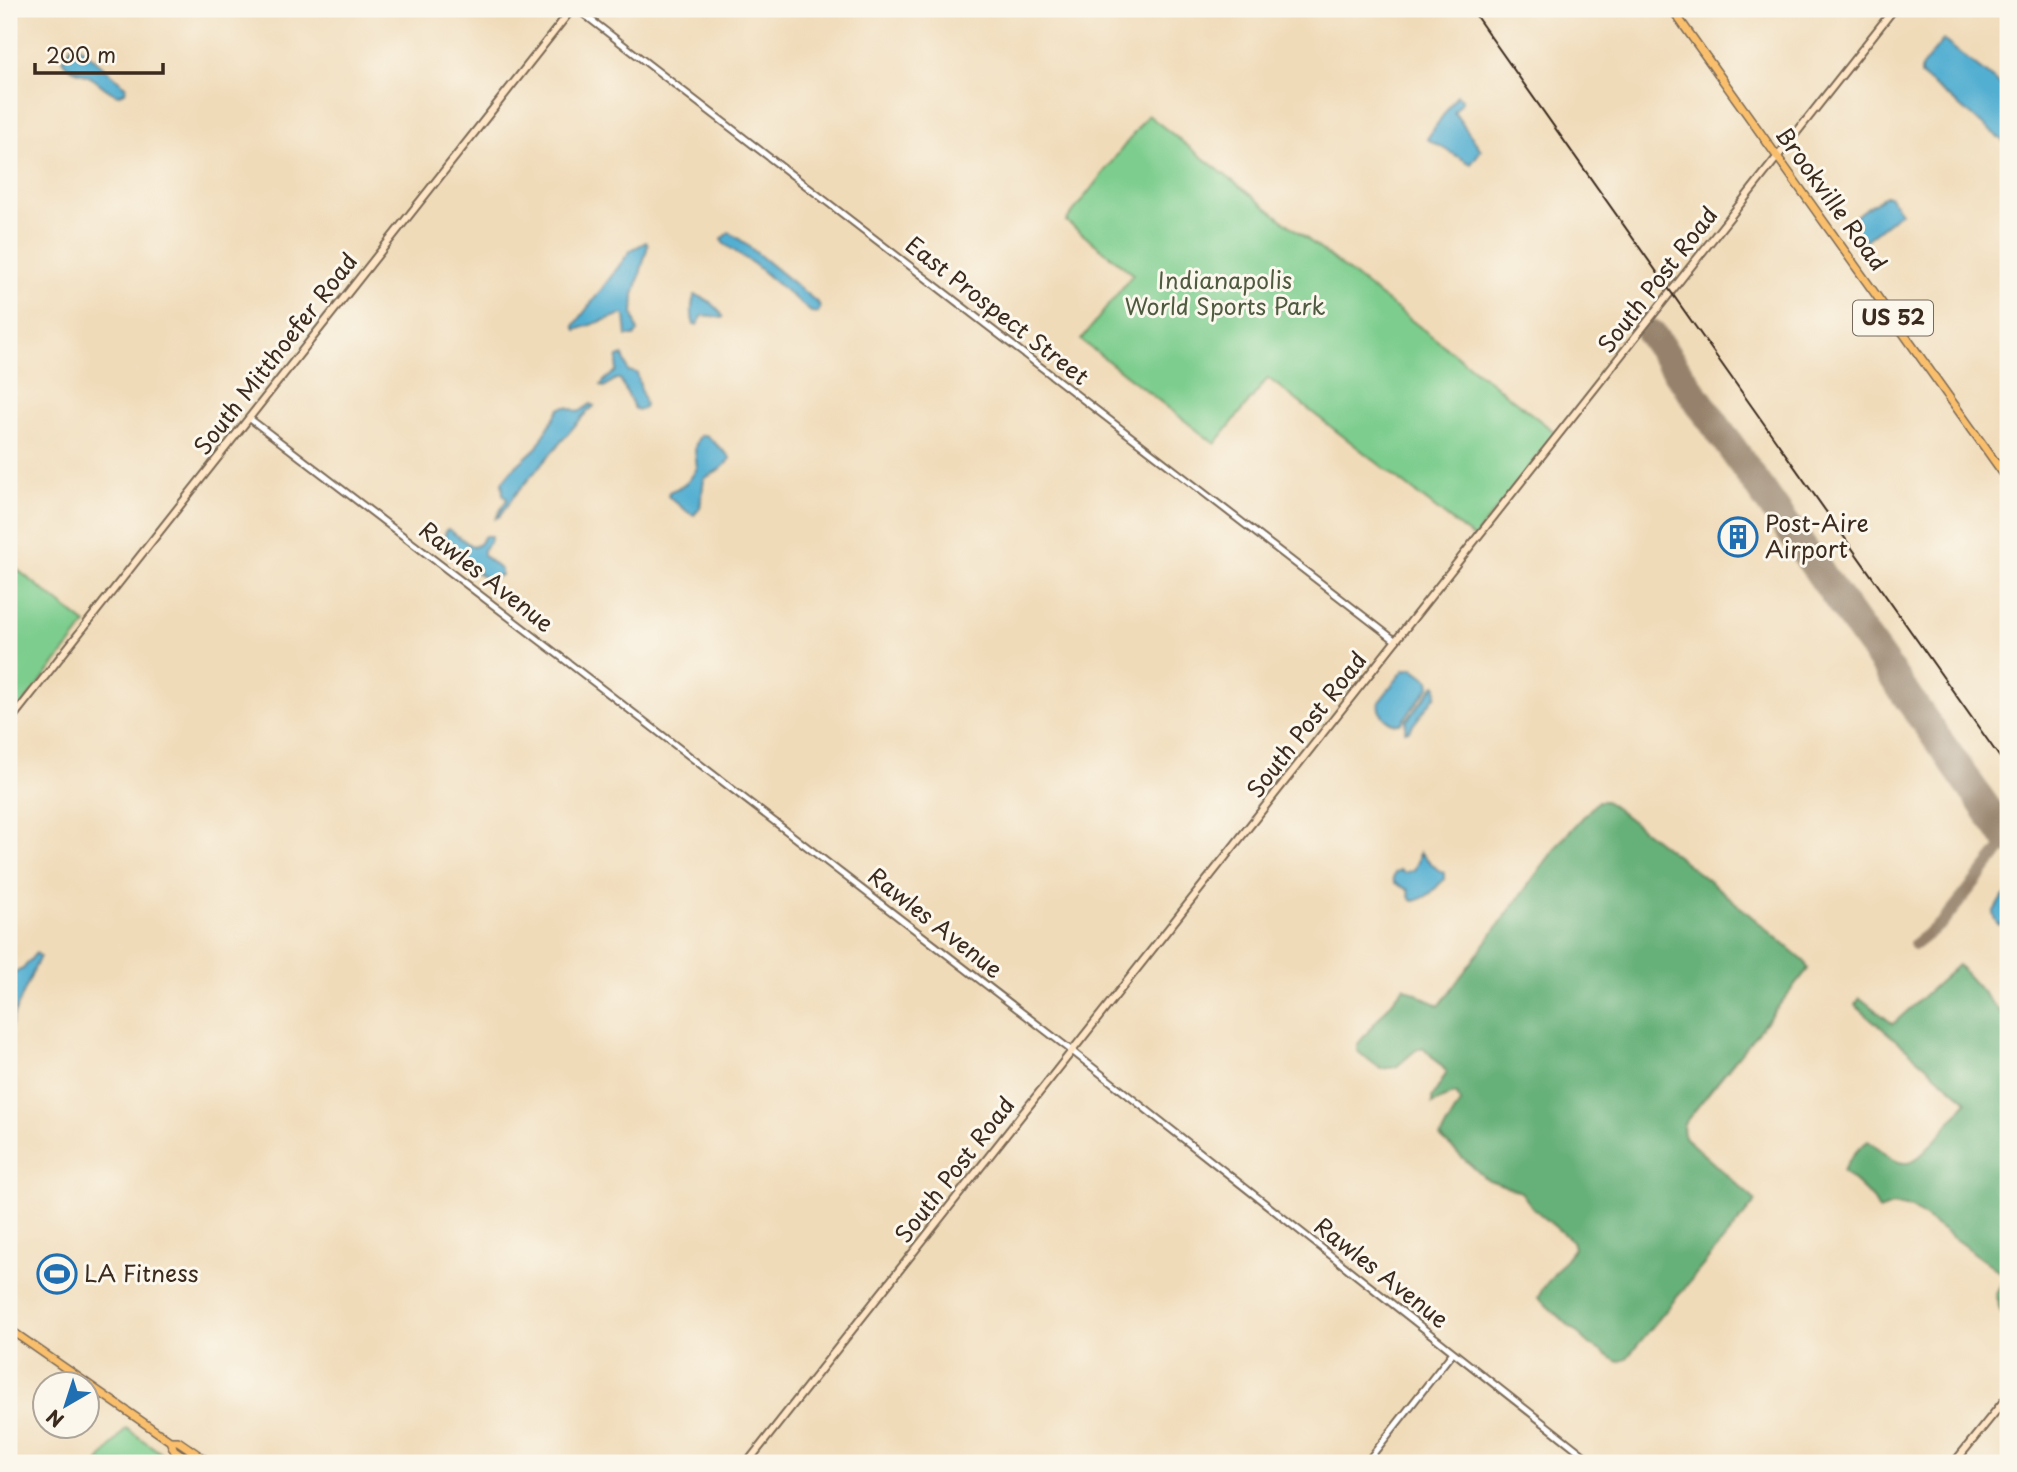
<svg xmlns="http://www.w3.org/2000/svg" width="2017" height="1472" font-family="'Playpen Sans',sans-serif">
<rect width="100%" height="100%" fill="#fbf7ec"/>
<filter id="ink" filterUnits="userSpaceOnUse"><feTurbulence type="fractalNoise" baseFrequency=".0143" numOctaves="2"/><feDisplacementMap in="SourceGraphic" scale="14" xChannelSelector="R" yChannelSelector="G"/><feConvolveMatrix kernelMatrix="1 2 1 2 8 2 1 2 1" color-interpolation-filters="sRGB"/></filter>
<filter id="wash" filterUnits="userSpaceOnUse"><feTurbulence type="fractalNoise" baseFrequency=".00686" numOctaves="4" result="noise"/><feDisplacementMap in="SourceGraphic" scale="28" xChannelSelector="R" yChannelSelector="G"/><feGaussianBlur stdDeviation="1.57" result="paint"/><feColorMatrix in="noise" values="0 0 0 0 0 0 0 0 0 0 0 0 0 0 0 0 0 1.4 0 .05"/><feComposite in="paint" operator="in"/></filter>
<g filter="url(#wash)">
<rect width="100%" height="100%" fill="#f0dbb9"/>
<path fill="#7dcd8e" stroke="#5c7c56" stroke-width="2" d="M1148,115L1556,433L1474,538L1268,378L1215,444L1081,340L1133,274L1066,221Z
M9,563L86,624L9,722Z
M126,1428L175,1463H98Z"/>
<path fill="#66b079" stroke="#506d4c" stroke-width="2" d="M1598,801H1606L1718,888L1805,962L1808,969L1683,1125L1684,1137L1756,1201L1626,1359L1618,1362L1591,1345L1538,1298L1541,1291L1574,1248L1572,1241L1533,1208L1521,1192L1486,1179L1440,1137L1460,1103L1457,1094L1451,1095L1432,1104V1098L1447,1072L1423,1047L1416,1050L1396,1067L1381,1069L1357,1051V1045L1404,987L1439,1006L1560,842Z
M1958,965L2008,1021V1322L2003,1318L1995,1294L2006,1276L1912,1208L1892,1205L1879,1210L1872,1198L1843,1171C1849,1158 1857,1149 1868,1141C1879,1148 1892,1163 1906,1163C1921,1164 1956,1114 1967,1101L1855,1005L1860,998L1893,1024Z"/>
<path fill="#53afd1" stroke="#476c78" stroke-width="2" d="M1943,40L2008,91V145L1921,75V68Z
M73,44L79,46L123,84L126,87L125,92L118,95C108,92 103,86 95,80C84,72 69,72 62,60Z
M1457,95L1462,99V102L1454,112L1481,150L1471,164L1427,139Z
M1885,196H1889L1901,212L1863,242L1850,223C1859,210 1873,205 1885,196Z
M729,232L742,241L819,304L820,309L817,313L811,312L755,265L723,243L722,239Z
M646,242L648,245L647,249L634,295L633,314L638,332L634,336H627L625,316L622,314L576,330L574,326L631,250Z
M695,295C706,298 718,306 723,317L722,318L703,315L697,325H694C691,317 691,302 695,295Z
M623,355L628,371L637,373L645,405L643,409L639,410L635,409L620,379H616L604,387L601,385L605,380L616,371L618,357Z
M591,404L594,406L584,415L514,496L500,516L496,518L507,499L503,494L502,482L512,470L537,447L559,409C567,404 571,409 579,412Z
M706,435L729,456L730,459L723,467L704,479L700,508L694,515L689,513L668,496L669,492C686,485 688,484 697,468C696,455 692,447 700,436Z
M448,529L473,547L478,545L485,536H491V540L483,550V555L501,570V575L493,578H486C471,569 439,549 446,530Z
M1413,668L1429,680L1430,686L1400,724C1389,725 1376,713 1379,702L1404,670Z
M1435,685L1437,687L1436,695L1409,730L1405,731L1406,721Z
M1420,852L1437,869L1444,873V879C1434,890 1428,898 1413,901L1410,899L1408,890L1395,883L1393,879L1395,873L1400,870L1404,873L1414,870L1418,862Z
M2008,893V922L1999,925L1995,920L1993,913L2001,899Z
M36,953L40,956L14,1014L9,1035V967L16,972L23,969Z"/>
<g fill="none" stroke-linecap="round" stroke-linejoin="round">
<path stroke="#96826c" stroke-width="12" d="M1915,944L1943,922L2005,844V834"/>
<path stroke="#96826c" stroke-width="30" d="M1651,334L2008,839"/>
</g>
</g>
<g filter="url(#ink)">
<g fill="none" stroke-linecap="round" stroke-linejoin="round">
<g stroke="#7a6854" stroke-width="9">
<path id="tertiary" d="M577,9L1396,641
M249,418L548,647L1072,1051L1594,1463
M1366,1463L1453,1352"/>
</g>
<g stroke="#7a6854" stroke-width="10">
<path id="secondary" d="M9,722L572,9
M747,1463L1894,9
M1954,1463L2008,1396"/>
</g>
<g stroke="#7a6854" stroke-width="10">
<path id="primary" d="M1672,9L2008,480
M9,1329L170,1441H178L210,1463
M170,1441L174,1450L193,1463"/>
</g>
<use href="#tertiary" stroke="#fff" stroke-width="5"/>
<use href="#secondary" stroke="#fde5c5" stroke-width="6"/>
<use href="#primary" stroke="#f9bf6d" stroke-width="7"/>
<path stroke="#3b2a1e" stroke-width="2" d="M1471,9L2008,769"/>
</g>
</g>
<defs>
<g id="building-ring" transform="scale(2.0125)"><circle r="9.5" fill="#fbf7ec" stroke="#1f6fb2" stroke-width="1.5"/><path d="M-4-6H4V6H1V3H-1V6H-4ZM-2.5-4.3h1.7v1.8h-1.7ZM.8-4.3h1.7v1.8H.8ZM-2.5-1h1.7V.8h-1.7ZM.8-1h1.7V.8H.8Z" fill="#1f6fb2"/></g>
<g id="stadium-ring" transform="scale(2.0125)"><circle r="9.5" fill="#fbf7ec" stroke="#1f6fb2" stroke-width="1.5"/><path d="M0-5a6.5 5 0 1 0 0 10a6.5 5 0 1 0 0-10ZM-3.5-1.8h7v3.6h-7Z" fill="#1f6fb2"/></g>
</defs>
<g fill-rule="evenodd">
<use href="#building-ring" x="1738" y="537"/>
<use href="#stadium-ring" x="57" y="1274"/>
</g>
<g text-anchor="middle" stroke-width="6" stroke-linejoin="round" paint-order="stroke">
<rect fill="#fbf7ec" stroke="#75685c" stroke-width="2" x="1853" y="300.5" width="80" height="35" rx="5"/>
<g font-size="21" font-weight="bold" fill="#3b2a1e">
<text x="1893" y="325">US 52</text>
</g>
<g font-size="23" fill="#3b2a1e" stroke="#fbf7ec">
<text transform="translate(1831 199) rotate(54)" y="8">Brookville Road</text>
<text transform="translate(1658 280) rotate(-52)" y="8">South Post Road</text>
<text transform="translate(997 311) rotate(38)" y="8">East Prospect Street</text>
<text transform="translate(276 354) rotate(-52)" y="8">South Mitthoefer Road</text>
<text transform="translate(486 577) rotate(38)" y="8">Rawles Avenue</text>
<text transform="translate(1307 725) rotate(-52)" y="8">South Post Road</text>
<text transform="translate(935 923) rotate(38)" y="8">Rawles Avenue</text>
<text transform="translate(955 1170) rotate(-52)" y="8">South Post Road</text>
<text transform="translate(1381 1273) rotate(38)" y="8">Rawles Avenue</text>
</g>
<g font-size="23" fill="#4f5b40" stroke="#fbf7ec">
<text x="1225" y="289">Indianapolis<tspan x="1225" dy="26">World Sports Park</tspan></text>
</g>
<g font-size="23" fill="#3b2a1e" stroke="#fbf7ec" text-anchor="start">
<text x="1765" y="532">Post-Aire<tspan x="1765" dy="26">Airport</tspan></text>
<text x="84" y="1282">LA Fitness</text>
</g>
</g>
<rect width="2017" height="1472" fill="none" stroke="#fbf7ec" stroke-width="35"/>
<g transform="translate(66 1405) rotate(219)"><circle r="33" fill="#fbf7ec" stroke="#aea59a" stroke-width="2"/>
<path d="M0-5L12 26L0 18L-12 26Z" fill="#1f6fb2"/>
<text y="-10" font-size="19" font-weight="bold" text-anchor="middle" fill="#3b2a1e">N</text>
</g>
<path d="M35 63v10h128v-10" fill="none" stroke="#3b2a1e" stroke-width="3.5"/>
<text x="46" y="63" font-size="21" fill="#3b2a1e" stroke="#fbf7ec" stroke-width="5" paint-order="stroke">200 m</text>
</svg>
